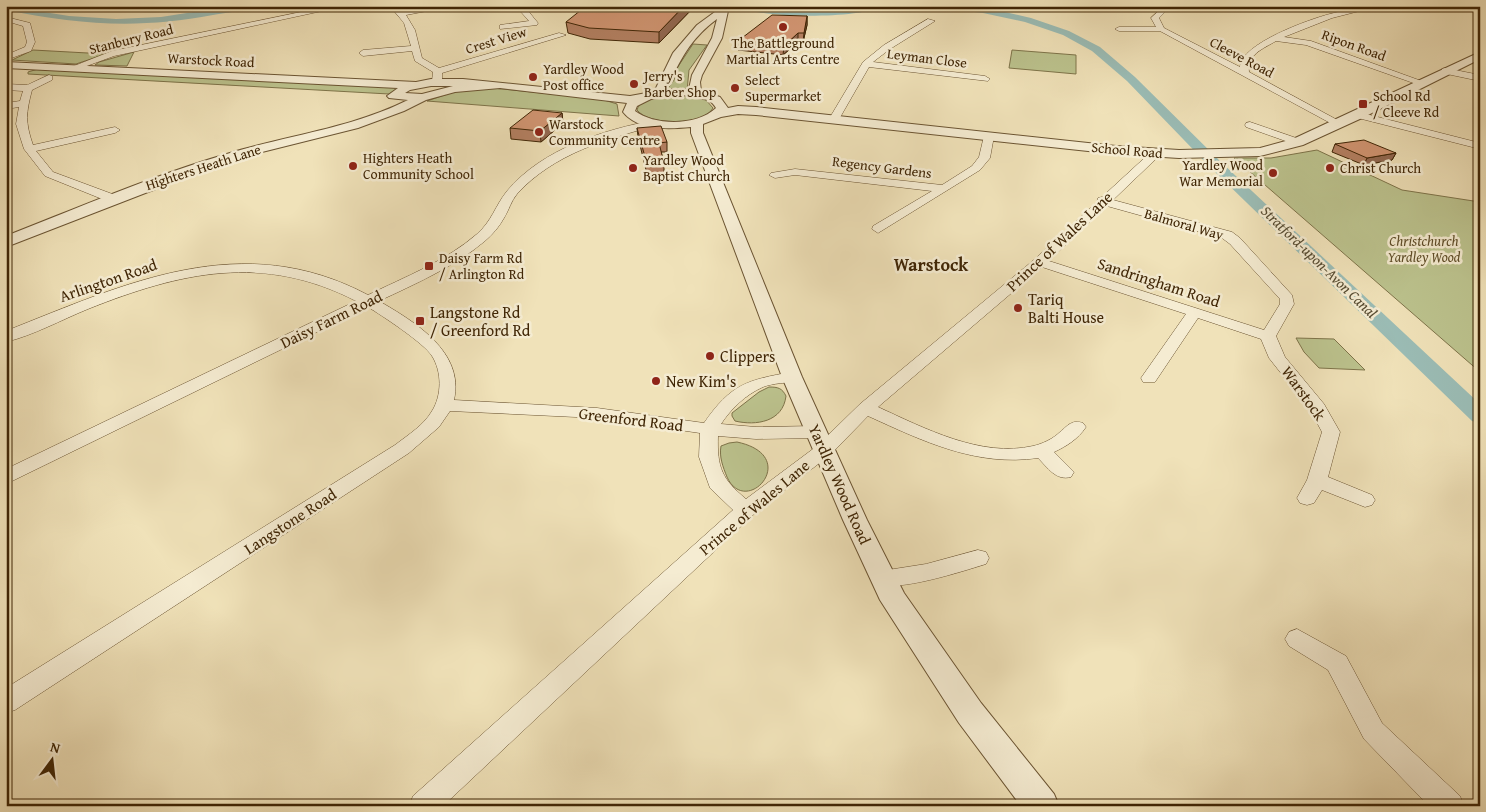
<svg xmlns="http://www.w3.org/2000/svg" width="1486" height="812" font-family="'Gentium Book Plus',serif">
<rect width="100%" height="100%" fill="#f0e2b9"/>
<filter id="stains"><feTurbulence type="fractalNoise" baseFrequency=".004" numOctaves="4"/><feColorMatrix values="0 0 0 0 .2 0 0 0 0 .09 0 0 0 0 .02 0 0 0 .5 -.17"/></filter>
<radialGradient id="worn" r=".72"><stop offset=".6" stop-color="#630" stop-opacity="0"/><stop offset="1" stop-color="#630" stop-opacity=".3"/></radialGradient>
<path fill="#bcc38e" stroke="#7e744a" d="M62,6H226C171,15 117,12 62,6Z
M693,44L707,45L689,70L687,91H666L674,80L677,68Z
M33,50L106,54L76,64L12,60Z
M1012,50L1076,55V74L1009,68Z
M134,52L127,66L95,65L99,62Z
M38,69L400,87L389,94L28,74V72Z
M483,87L601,99L617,104L619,116L427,101L459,90Z
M675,95L706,100L713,108C704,126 649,126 637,110C641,96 663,97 675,95Z
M1317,150L1402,190L1480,202V372L1234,158H1271Z
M1296,338L1334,339L1365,370L1319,368L1304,352Z
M769,387C778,387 782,388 786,396C783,422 756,426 735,421L732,416V413L759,392Z
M737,442C803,456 746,519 727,477C723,467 719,457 721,446L729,443Z"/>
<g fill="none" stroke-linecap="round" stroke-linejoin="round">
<path fill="#9bbdb6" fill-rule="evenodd" d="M6,6L69,16L116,19L161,17L232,6H250C241,12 224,13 213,15C141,29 78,25 6,10Z
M738,6L810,10L881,6C863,19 756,19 738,6Z
M946,6L983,7L1031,18L1069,31L1100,47L1135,77L1222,163L1480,404V423L1472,421L1212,169L1127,81L1092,51L1063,35L1025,22L983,13L950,9Z"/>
<g stroke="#6b5432" stroke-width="1">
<path id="minor" d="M330,6H345L114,56L73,71L69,68L112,51Z
M390,6H398L402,11L433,6H453L406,15L415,30L422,58L439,68L559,33L566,35L442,73V81L437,84L432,81L433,72L415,61L412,51L363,56L359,53L363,50L411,46L404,23Z
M527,6H534L529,12L538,23L537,25L500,29V25L529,21L521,12Z
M573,6H593L594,7L590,9Z
M1164,6H1171L1159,18L1164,28L1240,67C1240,44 1310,19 1330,14C1346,10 1363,6 1379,6L1332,18L1284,37L1311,41L1427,83L1422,86L1419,85L1306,45L1276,41C1263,49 1247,54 1249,72L1343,123L1338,126L1334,125L1160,31H1119L1115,29L1119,27H1156L1151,18Z
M6,17L30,23L35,42L31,51L6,60V55L25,47L27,42L23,26L6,21Z
M928,19L935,21L890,49L873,62L985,76L990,79L988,81L869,67L838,121H830L829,119L863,62L884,45Z
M1445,68L1480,75V81L1442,73V69Z
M49,75L52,76V80L32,90C26,113 25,122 33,145L115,127L120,130L115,133L36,151L53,172L115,195L117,198L115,201H107L45,176L24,149L16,124L19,107L6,109V103L20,101L23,91L6,90V84L27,85Z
M1358,112L1480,143V149L1354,117V113Z
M655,120L660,123L659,125C608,138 553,154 517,194C511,201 509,210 504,218C499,227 493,234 485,241C454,267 415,284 379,301C415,322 465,352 454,400L597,408L704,423C731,384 747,380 792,372L798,373L800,377L798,381C787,383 773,383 763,387C745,395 731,409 721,424L756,427L817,426L823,428L826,432L823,436L817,438L756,439L718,436C717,468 722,479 746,499L817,446L860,404L1035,259L1097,202L1098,198L1102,197L1152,151L1156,150L1161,153L1160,155L1113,200L1232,232L1240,238L1292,295L1294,304L1276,336L1285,357L1324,404L1340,432L1328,477L1372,495L1375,500L1372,505L1365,507L1322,490L1314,503L1307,505L1300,503L1297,498L1307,480L1322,432L1310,410L1269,358L1261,339L1198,318L1155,382H1143L1141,378L1186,314L1042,267L878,407C924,428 981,458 1033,446C1042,444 1053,439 1060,432C1064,429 1068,424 1072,423C1076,421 1079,422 1083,423L1086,427C1078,439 1067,446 1054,452L1074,472L1071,477C1056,481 1048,468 1038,458C976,467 923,441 868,416L831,454L753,515L443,806H409L413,796L733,510L710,488L699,457L700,433L597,418L450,411L439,427L409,453L15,710L6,713V688L395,445C408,435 424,425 432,411C442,395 442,372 432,356C424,343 381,315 368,307L6,484V469L356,301C263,253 181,272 88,309C61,320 34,335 6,342V331C127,283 242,228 368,295C405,277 446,261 477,234C492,221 495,206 507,191C542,149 603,130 655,120ZM1107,206L1222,238L1230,244L1280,299V304L1264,330L1049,261Z
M1250,122L1302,140L1303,142L1302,144H1294L1246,127L1245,125L1246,123Z
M989,133L994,136L990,158L980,170L878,233L872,229L873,226L932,191L795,175L775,178L769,175L771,173L795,169L942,185L972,166L979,157L984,136Z
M978,550L986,552L989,558L986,564C960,572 899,592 875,584L872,578L875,572L926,564Z
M1297,629L1346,656L1382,723L1460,796L1464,806H1429L1364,739L1328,670L1289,646L1285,639L1289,632Z"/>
</g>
<g stroke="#6b5432" stroke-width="2">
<path id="tertiary" d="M723,6H733L728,11L722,38L702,75L700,82L701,91L720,97L728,108L738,106L756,107L1116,146L1179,150L1260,148L1293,139L1480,52V59L1362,118L1303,145L1260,156L1179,158L1116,154L756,115L738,114L721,117L703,124V133L802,377L867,520L904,593L981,703L1054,794L1059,806H1021L959,723L880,600L843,520L782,377L691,133V127C669,129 638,131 623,112L627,103L500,88L455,92L426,100L404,111L358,128L262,152L210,168L6,247V236C80,207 154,175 230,153C289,135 352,128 408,100L389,98L387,96L398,88L6,68V62L416,82L431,79H463L630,96L652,92L656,88L673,53L697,25ZM717,19L712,38L692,75L689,89H666C681,59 690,39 717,19ZM431,86H453L422,94L405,93L410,90ZM678,95C691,96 709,95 716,108C697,126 655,126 635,111L637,106L651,99Z"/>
</g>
<use href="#minor" fill="#f5ecd2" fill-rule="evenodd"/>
<use href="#tertiary" fill="#f5ecd2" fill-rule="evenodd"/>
</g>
<path fill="#b48062" stroke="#3f2505" d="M695,6L659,43L590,39L568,33L566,22Z
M807,16V25L803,42H798L783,55L738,50V41Z
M562,113L563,123L541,142L511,139L510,128Z
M637,128L667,142V152H661L664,163V173L647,174L638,137Z
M1335,144L1396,153L1392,160L1364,165L1332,152Z"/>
<path fill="#926850" stroke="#3f2505" d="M684,6H695L659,43V32Z
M807,16V25L803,42L804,33Z
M798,33V42L783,55L784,46Z
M562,113L563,123L541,142L540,131Z
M1396,153L1392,160L1364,165L1367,158Z"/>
<path fill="#d19572" stroke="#3f2505" d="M586,6H684L659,32L589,28L566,22Z
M772,15L807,16L804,33H798L784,46L738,41Z
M533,110L562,113L540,131L510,128Z
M661,126L667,142L659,143L664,163L647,164L637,128Z
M1364,140L1396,153L1367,158L1335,144Z"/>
<g fill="#8f2418" stroke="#f5ecd2" stroke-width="2">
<circle cx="783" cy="27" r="5"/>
<circle cx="533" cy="77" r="5"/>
<circle cx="634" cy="84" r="5"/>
<circle cx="735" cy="88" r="5"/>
<rect x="1358" y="99" width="10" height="10" rx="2.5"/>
<circle cx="539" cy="132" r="5"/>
<circle cx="353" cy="166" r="5"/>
<circle cx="633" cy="168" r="5"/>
<circle cx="1330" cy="168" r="5"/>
<circle cx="1273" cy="173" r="5"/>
<rect x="424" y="261" width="10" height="10" rx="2.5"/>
<circle cx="1018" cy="308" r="5"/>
<rect x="415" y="316" width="10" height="10" rx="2.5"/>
<circle cx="710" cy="356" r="5"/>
<circle cx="656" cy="381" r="5"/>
</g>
<g text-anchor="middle" stroke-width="5" stroke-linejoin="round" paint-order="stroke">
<g font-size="14" fill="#3f2505" stroke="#f5ecd2">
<text transform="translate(131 39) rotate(-14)" y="5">Stanbury Road</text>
<text transform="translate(496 40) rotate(-17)" y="5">Crest View</text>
<text transform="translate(1354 45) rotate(20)" y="5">Ripon Road</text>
<text transform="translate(1242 57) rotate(28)" y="5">Cleeve Road</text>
<text transform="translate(927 58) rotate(7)" y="5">Leyman Close</text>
<text transform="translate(211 60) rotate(3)" y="5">Warstock Road</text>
<text transform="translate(1127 150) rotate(5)" y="5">School Road</text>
<text transform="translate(203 167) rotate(-18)" y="5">Highters Heath Lane</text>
<text transform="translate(882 167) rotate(7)" y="5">Regency Gardens</text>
<text transform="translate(1184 224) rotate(16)" y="5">Balmoral Way</text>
</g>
<g font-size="14" fill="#3f2505" stroke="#f5ecd2" text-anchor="start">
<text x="783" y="48" text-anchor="middle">The Battleground<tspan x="783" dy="16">Martial Arts Centre</tspan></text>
<text x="543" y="74">Yardley Wood<tspan x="543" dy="16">Post office</tspan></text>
<text x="644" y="81">Jerry's<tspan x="644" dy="16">Barber Shop</tspan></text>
<text x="745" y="85">Select<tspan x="745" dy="16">Supermarket</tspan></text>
<text x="1373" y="101">School Rd<tspan x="1373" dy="16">/ Cleeve Rd</tspan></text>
<text x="549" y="129">Warstock<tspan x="549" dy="16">Community Centre</tspan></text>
<text x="363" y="163">Highters Heath<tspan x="363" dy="16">Community School</tspan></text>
<text x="643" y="165">Yardley Wood<tspan x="643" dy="16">Baptist Church</tspan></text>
<text x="1263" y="170" text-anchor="end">Yardley Wood<tspan x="1263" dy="16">War Memorial</tspan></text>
<text x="1340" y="173">Christ Church</text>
<text x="439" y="263">Daisy Farm Rd<tspan x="439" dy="16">/ Arlington Rd</tspan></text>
</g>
<g font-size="14" font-style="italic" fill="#5e4c27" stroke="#f5ecd2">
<text x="1424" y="246">Christchurch<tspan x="1424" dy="16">Yardley Wood</tspan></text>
</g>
<g font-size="15" font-style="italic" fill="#564b31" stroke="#f5ecd2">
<text transform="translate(1319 262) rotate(44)" y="5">Stratford-upon-Avon Canal</text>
</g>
<g font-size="16" fill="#3f2505" stroke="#f5ecd2">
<text transform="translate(1059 241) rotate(-43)" y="6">Prince of Wales Lane</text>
<text transform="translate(108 280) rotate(-19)" y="6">Arlington Road</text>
<text transform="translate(1159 282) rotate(18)" y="6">Sandringham Road</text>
<text transform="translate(331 319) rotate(-26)" y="6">Daisy Farm Road</text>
<text transform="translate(1304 393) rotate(54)" y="6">Warstock</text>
<text transform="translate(631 419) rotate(7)" y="6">Greenford Road</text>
<text transform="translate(840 484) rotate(66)" y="6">Yardley Wood Road</text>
<text transform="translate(754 507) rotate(-40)" y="6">Prince of Wales Lane</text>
<text transform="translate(290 521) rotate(-33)" y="6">Langstone Road</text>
</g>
<g font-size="16" fill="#3f2505" stroke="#f5ecd2" text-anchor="start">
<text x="1028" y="305">Tariq<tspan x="1028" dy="18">Balti House</tspan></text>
<text x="430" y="318">Langstone Rd<tspan x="430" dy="18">/ Greenford Rd</tspan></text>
<text x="720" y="362">Clippers</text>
<text x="666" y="387">New Kim's</text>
</g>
<g font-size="18" font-weight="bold" fill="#3f2505" stroke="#f5ecd2">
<text x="931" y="271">Warstock</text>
</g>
</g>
<rect width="1486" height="812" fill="none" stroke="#f0e2b9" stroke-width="25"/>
<rect x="8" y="8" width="1471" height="797" fill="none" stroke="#3f2505" stroke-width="2.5"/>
<rect x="12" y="12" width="1461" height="787" fill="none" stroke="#3f2505"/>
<g transform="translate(52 760) rotate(15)" stroke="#f5ecd2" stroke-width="4" paint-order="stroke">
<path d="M0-4L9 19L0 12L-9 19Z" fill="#3f2505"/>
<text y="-8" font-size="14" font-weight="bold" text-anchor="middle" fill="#3f2505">N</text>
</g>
<rect width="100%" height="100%" filter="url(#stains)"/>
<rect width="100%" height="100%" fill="url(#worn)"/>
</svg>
